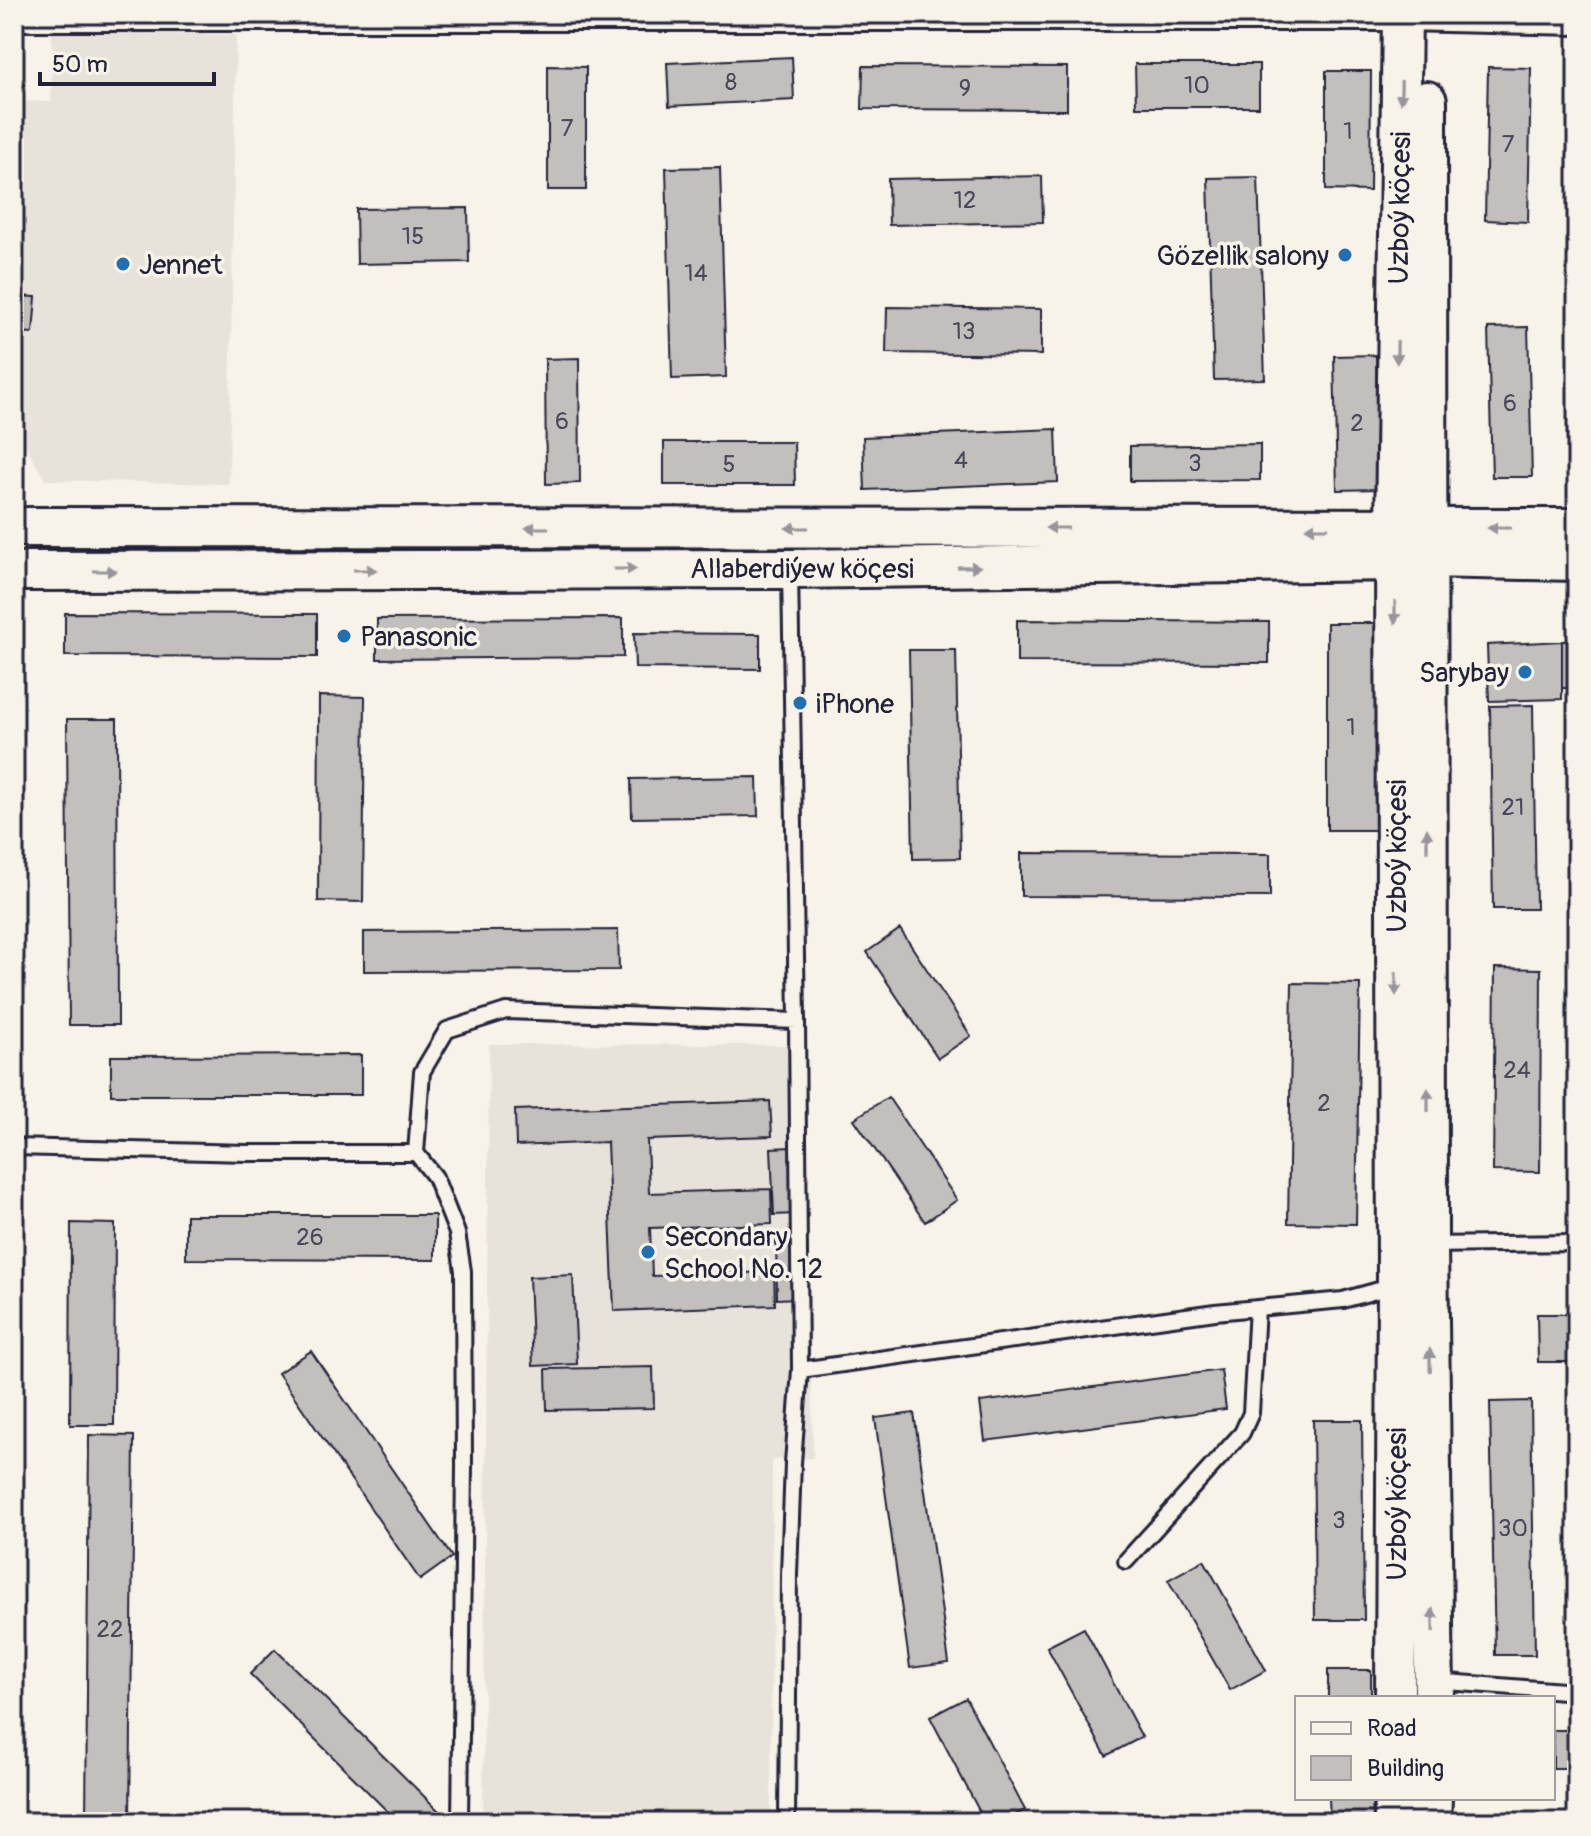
<svg xmlns="http://www.w3.org/2000/svg" width="1591" height="1836" font-family="Pangolin,sans-serif">
<rect width="100%" height="100%" fill="#f7f3e8"/>
<filter id="ink" filterUnits="userSpaceOnUse"><feTurbulence type="fractalNoise" baseFrequency=".0125" numOctaves="2"/><feDisplacementMap in="SourceGraphic" scale="16" xChannelSelector="R" yChannelSelector="G"/><feConvolveMatrix kernelMatrix="1 2 1 2 8 2 1 2 1" color-interpolation-filters="sRGB"/></filter>
<g filter="url(#ink)">
<path fill="#e7e3db" d="M52,31L236,35L229,484L45,480L14,425V101L51,102Z
M489,1044L805,1045L813,1458L772,1460L771,1822H483Z"/>
<path fill="#c2bfbd" stroke="#22223b" stroke-width="2" d="M792,57L794,100L669,106L667,63Z
M1135,64H1259V107H1136Z
M548,66L586,67V190H548Z
M863,66L1067,67V110L862,109Z
M1488,67L1531,68L1528,222L1485,220Z
M1326,71H1371L1370,191L1326,190Z
M720,167L726,377L672,379L666,168Z
M1042,176L1043,222L889,225L888,179Z
M1258,177L1265,379L1214,380L1208,178Z
M468,208L469,262L357,264L356,209Z
M16,296L36,297L33,333L14,332Z
M887,307L1041,309V355L886,353Z
M1528,327L1532,477H1492L1488,328Z
M1376,355L1379,489L1337,490L1334,356Z
M579,358L580,483L546,484L545,359Z
M1056,429L1058,482L865,490L863,437Z
M664,442H794L795,485H664Z
M1260,444V480L1130,481V446Z
M65,613L317,614V657L65,656Z
M623,618V657L377,659V619Z
M1017,620L1269,622V663L1017,662Z
M1327,623H1375V830H1327Z
M634,633L760,634V669L635,668Z
M1562,641H1577V688H1562Z
M1562,641V699L1489,701L1487,645Z
M909,650H956L960,858L913,859Z
M319,696L365,697L363,902L318,901Z
M1533,705L1536,909H1493L1490,706Z
M67,719H117L118,1025H69Z
M757,777L758,816L632,818L631,779Z
M1021,853L1270,854V897L1021,896Z
M1574,877H1577V917H1574Z
M900,929L971,1036L938,1058L867,952Z
M618,930L619,970L364,971V932Z
M1495,968L1541,969L1540,1172L1493,1171Z
M1292,983L1360,984L1356,1224L1288,1223Z
M361,1055V1095H111V1056Z
M888,1097L957,1200L925,1222L854,1119Z
M770,1101L772,1136L647,1140L649,1193L771,1189L772,1224L650,1228L652,1276L774,1272L775,1305L614,1311L607,1142L516,1146L515,1110Z
M792,1147L795,1214L774,1215L771,1148Z
M186,1215H435V1260L186,1259Z
M71,1223L115,1224L114,1425H70Z
M776,1238H797L798,1298L777,1299Z
M573,1275L577,1364L533,1366L529,1277Z
M1537,1314H1577V1362H1538Z
M311,1351L452,1557L420,1580L278,1373Z
M653,1367L654,1408L547,1410L546,1369Z
M1221,1370L1226,1409L985,1441L980,1402Z
M1531,1401L1535,1655H1495L1490,1402Z
M914,1413L949,1663L910,1668L875,1418Z
M1313,1420H1362L1364,1620H1315Z
M89,1435L134,1436L130,1822H86Z
M1204,1560L1266,1670L1230,1690L1168,1580Z
M1084,1628L1142,1737L1106,1756L1047,1647Z
M275,1649L450,1822H398L250,1674Z
M1328,1670H1371V1698H1328Z
M966,1698L1025,1810L1002,1822H985L930,1717Z
M1553,1730H1577V1768H1553Z
M1329,1798H1372L1373,1822H1330Z"/>
<g fill="none" stroke-linecap="round" stroke-linejoin="round">
<g stroke="#22223b" stroke-width="20">
<path id="lane" d="M14,1147L247,1153H416L422,1072L447,1030L506,1011L797,1021L790,569
M416,1153L435,1177L457,1233L463,1271L464,1467L460,1822
M1429,1245L1577,1243
M800,1370L1215,1312L1343,1300L1397,1285
M1126,1561L1242,1433L1251,1413L1257,1308
M1434,1681L1577,1692
M787,1822L789,1574L793,1463L800,1370L797,1021"/>
</g>
<g stroke="#22223b" stroke-width="32">
<path id="street" d="M14,17H1402L1577,21"/>
</g>
<g stroke="#22223b" stroke-width="44">
<path id="secondary" d="M1427,101L1428,1245L1434,1698
M28,527L1577,528
M27,571L790,569L1395,561L1426,558L1577,561
M1395,1698L1397,1285L1395,528L1402,14
M1394,1822V1798
M1431,1822L1432,1798"/>
</g>
<use href="#lane" stroke="#f7f3e8" stroke-width="14"/>
<use href="#street" stroke="#f7f3e8" stroke-width="26"/>
<use href="#secondary" stroke="#f7f3e8" stroke-width="38"/>
</g>
<defs><path id="oneway-solid" d="M-6-.8H1V-3.2L6.5 0L1 3.2V.8H-6Z" transform="scale(2)"/></defs>
<g fill="#97959a">
<use href="#oneway-solid" transform="translate(1401 92) rotate(91)"/>
<use href="#oneway-solid" transform="translate(1397 352) rotate(91)"/>
<use href="#oneway-solid" transform="translate(537 528) rotate(-180)"/>
<use href="#oneway-solid" transform="translate(797 528) rotate(-180)"/>
<use href="#oneway-solid" transform="translate(1057 528) rotate(-180)"/>
<use href="#oneway-solid" transform="translate(1317 528) rotate(-180)"/>
<use href="#oneway-solid" transform="translate(1499 528) rotate(180)"/>
<use href="#oneway-solid" transform="translate(969 567) rotate(-1)"/>
<use href="#oneway-solid" transform="translate(625 569)"/>
<use href="#oneway-solid" transform="translate(365 570)"/>
<use href="#oneway-solid" transform="translate(105 571)"/>
<use href="#oneway-solid" transform="translate(1395 612) rotate(90)"/>
<use href="#oneway-solid" transform="translate(1427 840) rotate(-90)"/>
<use href="#oneway-solid" transform="translate(1396 984) rotate(90)"/>
<use href="#oneway-solid" transform="translate(1428 1100) rotate(-90)"/>
<use href="#oneway-solid" transform="translate(1430 1360) rotate(-91)"/>
<use href="#oneway-solid" transform="translate(1433 1620) rotate(-91)"/>
</g>
</g>
<g fill="#1f6fb2" stroke="#f7f3e8" stroke-width="3">
<circle cx="1345" cy="255" r="8"/>
<circle cx="123" cy="264" r="8"/>
<circle cx="344" cy="636" r="8"/>
<circle cx="1525" cy="672" r="8"/>
<circle cx="800" cy="703" r="8"/>
<circle cx="648" cy="1252" r="8"/>
</g>
<g text-anchor="middle" stroke-width="7" stroke-linejoin="round" paint-order="stroke">
<g font-size="24" fill="#4a495c">
<text x="731" y="90">8</text>
<text x="1197" y="93">10</text>
<text x="965" y="96">9</text>
<text x="567" y="136">7</text>
<text x="1348" y="139">1</text>
<text x="1508" y="152">7</text>
<text x="965" y="208">12</text>
<text x="413" y="244">15</text>
<text x="696" y="281">14</text>
<text x="964" y="339">13</text>
<text x="1510" y="411">6</text>
<text x="562" y="429">6</text>
<text x="1357" y="431">2</text>
<text x="961" y="468">4</text>
<text x="1195" y="471">3</text>
<text x="729" y="472">5</text>
<text x="1351" y="735">1</text>
<text x="1513" y="815">21</text>
<text x="1517" y="1078">24</text>
<text x="1324" y="1111">2</text>
<text x="310" y="1245">26</text>
<text x="1339" y="1528">3</text>
<text x="1513" y="1536">30</text>
<text x="110" y="1637">22</text>
</g>
<g font-size="28" fill="#22223b" stroke="#f7f3e8">
<text transform="translate(1399 208) rotate(-89)" y="10">Uzboý köçesi</text>
<text x="802" y="578">Allaberdiýew köçesi</text>
<text transform="translate(1396 856) rotate(-90)" y="10">Uzboý köçesi</text>
<text transform="translate(1396 1504) rotate(-90)" y="10">Uzboý köçesi</text>
</g>
<g font-size="28" fill="#22223b" stroke="#f7f3e8" text-anchor="start">
<text x="1329" y="265" text-anchor="end">Gözellik salony</text>
<text x="139" y="274">Jennet</text>
<text x="360" y="646">Panasonic</text>
<text x="1509" y="682" text-anchor="end">Sarybay</text>
<text x="816" y="713">iPhone</text>
<text x="664" y="1246">Secondary<tspan x="664" dy="32">School No. 12</tspan></text>
</g>
</g>
<rect width="1591" height="1836" fill="none" stroke="#f7f3e8" stroke-width="48"/>
<rect x="24" y="24" width="1543" height="1788" fill="none" stroke="#22223b" stroke-width="3" filter="url(#ink)"/>
<rect x="1295" y="1696" width="260" height="104" fill="#f7f3e8" stroke="#a29fa3" stroke-width="2"/>
<rect x="1311" y="1722" width="40" height="12" fill="#f7f3e8" stroke="#a29fa3" stroke-width="2"/>
<text x="1367" y="1736" font-size="24" fill="#22223b">Road</text>
<rect x="1311" y="1756" width="40" height="24" fill="#c2bfbd" stroke="#a29fa3" stroke-width="2"/>
<text x="1367" y="1776" font-size="24" fill="#22223b">Building</text>
<path d="M40 72v12h174v-12" fill="none" stroke="#22223b" stroke-width="4"/>
<text x="52" y="72" font-size="24" fill="#22223b" stroke="#f7f3e8" stroke-width="6" paint-order="stroke">50 m</text>
</svg>
